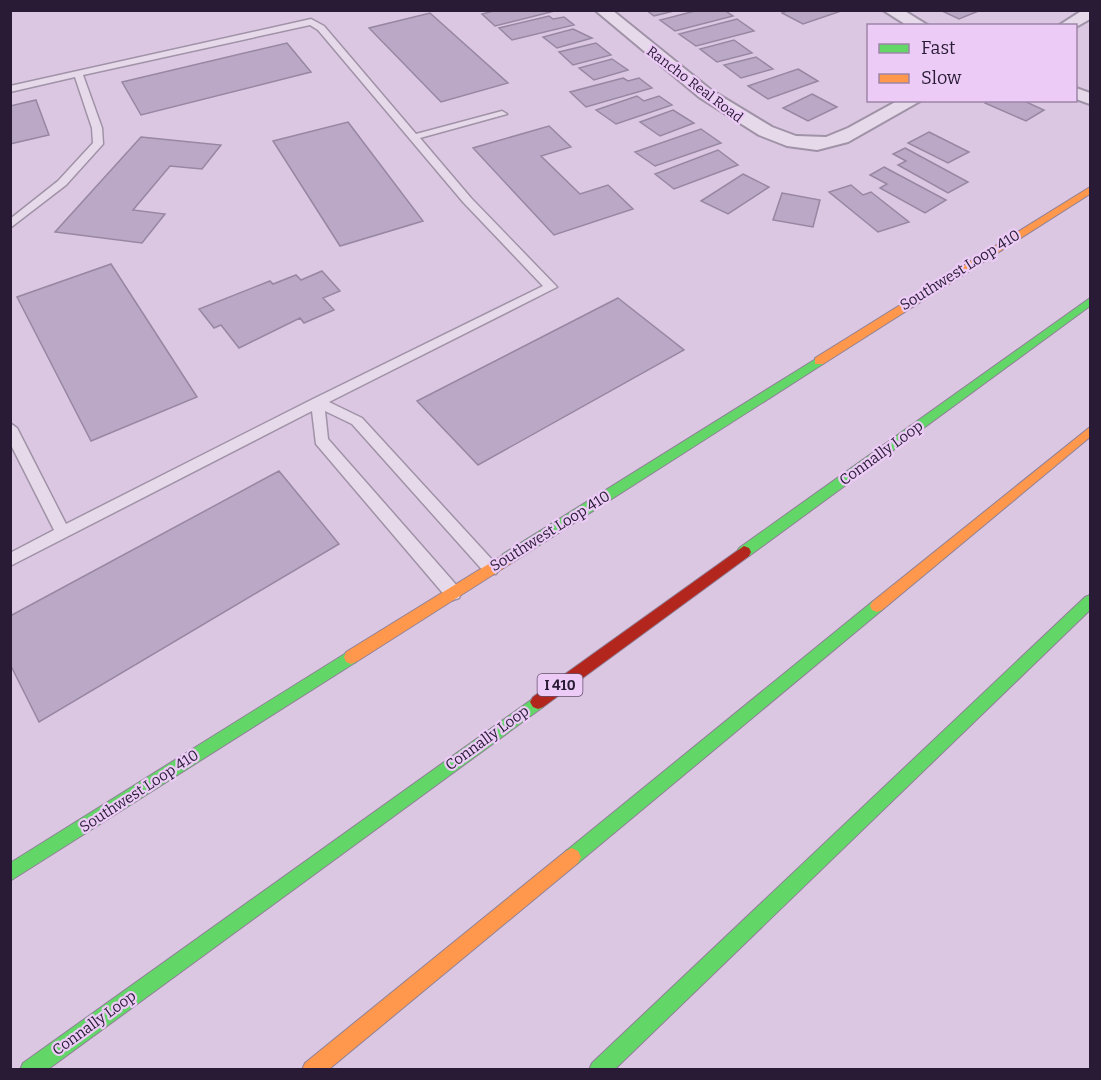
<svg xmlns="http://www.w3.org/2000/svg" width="1101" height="1080" font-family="Bitter,serif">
<rect width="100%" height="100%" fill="#dcc7e3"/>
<path fill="#baa8c6" stroke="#9787a2" stroke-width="1.5" d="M497,10H555V11L495,26L482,14Z
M646,10H678L654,16Z
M699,10H724L733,16L675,31L660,20Z
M789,10H844L803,24L782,13Z
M940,10H981L959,19Z
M430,13L508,83L441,102L369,28Z
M549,16L553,19L564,17L574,25L512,40L499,28Z
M737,19L754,31L696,46L679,34Z
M573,29L592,38L557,48L543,37Z
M734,40L752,53L717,62L700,49Z
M287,43L311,72L141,115L122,82Z
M596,43L611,55L573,65L559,52Z
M756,57L773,69L741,78L724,65Z
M612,59L628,70L594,80L579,68Z
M798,69L818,81L768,99L748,86Z
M623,78L628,81L639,78L652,88L586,107L570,92Z
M812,94L837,107L808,121L783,108Z
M637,96L644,101L659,96L672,105L616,124L596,110Z
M36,100L49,135L10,144V106Z
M989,100H1022L1044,110L1026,121L985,103Z
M673,110L694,123L660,136L640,122Z
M348,122L423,221L340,246L273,141Z
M549,126L571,147L541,156L580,194L608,185L633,209L554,235L473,148Z
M701,129L721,143L655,166L635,152Z
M929,132L969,152L948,163L908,143Z
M141,137L221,145L202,169L170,166L133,210L165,214L142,243L55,232Z
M905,148L968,182L948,193L898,165L906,161L893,154Z
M718,150L738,165L674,189L655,174Z
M884,167L946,200L925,213L880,188L887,184L870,175Z
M743,174L769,187L728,214L701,201Z
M851,185L863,195L871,192L909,222L878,232L829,192Z
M782,193L820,200L813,227L773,220Z
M111,264L197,397L91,441L17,297Z
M322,271L340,291L323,298L334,310L304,323L300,318L239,348L221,325L214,328L199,309L270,281L273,284L296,275L301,280Z
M618,298L684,350L478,465L417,401Z
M279,471L339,544L39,722L10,664V616Z"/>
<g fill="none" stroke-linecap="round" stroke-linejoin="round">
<g stroke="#a092a7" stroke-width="3">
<path id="lane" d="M311,19L324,26L416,134L502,111L507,114L420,138L471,198L557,287L329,402L362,418L496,564L499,569L496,574H486L352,424L325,411L328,439L459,588L461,593L459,598L453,600L447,598L316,444L312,411L10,566V553L54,530L10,443V423L17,428L66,524L313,399L543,286L463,202L318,30L310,25L83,75L102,128L103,144L66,185L10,228V219L58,181L93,143L92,128L75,77L10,92V86Z"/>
</g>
<g stroke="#a092a7" stroke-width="4">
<path id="street" d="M595,10H612L711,90L772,127L796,136L826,137L848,128L899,100H922L848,142L817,150L787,146L759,135L699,97Z
M883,10H903L929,26H908Z
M1083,10H1090V19L1076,27L1058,26Z
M1076,88L1090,93V104L1076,99Z"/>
</g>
<g stroke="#908197" stroke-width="2">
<path id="fast" d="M1090,298V306L749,556H739L737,552L739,548Z
M819,357L825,361L823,364L513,562H503L501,558L503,554Z
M1090,595V610L614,1070H589L592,1063L1085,597Z
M877,600L882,602L884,606L882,610L578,863L572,866L566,863L563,857L566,851L872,602Z
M351,650L356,652L358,657L356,662L10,881V863Z
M538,695L543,697L546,702L543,707L47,1070H20L23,1063Z"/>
</g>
<g stroke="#908197" stroke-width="2">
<path id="slow" d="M1090,187V194L823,364H815V358Z
M1090,427V437L882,610L877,612L872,610L870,606L872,602Z
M508,552L513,554L515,558L513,562L356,662L351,664L346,662L344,657L346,652Z
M572,848L578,851L581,857L578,863L328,1070H302L305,1063L566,851Z"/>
</g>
<g stroke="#908197" stroke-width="2">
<path id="jam" d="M744,546L749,548L751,552L749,556L543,707L538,709L533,707L530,702L533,697Z"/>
</g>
<use href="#lane" fill="#e6daea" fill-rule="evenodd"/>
<use href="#street" fill="#e6daea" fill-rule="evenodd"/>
<use href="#fast" fill="#63d668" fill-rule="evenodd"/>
<use href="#slow" fill="#ff974d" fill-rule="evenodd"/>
<use href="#jam" fill="#b3261e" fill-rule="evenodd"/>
</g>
<g text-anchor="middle" stroke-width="4.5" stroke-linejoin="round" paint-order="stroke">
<g font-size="14" fill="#291b35" stroke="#ecccf6">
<text transform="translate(695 84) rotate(37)" y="5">Rancho Real Road</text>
</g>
<rect fill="#ecccf6" stroke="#64506f" stroke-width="1.5" x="537.5" y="674" width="45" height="22" rx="4.5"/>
<g font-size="14" font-weight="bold" fill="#291b35">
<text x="560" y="690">I 410</text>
</g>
<g font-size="15" fill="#291b35" stroke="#ecccf6">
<text transform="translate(960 270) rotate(-32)" y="5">Southwest Loop 410</text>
<text transform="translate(881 453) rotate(-36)" y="5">Connally Loop</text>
<text transform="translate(550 531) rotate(-32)" y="5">Southwest Loop 410</text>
<text transform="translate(487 738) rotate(-36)" y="5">Connally Loop</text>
<text transform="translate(139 791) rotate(-33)" y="5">Southwest Loop 410</text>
<text transform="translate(94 1023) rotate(-36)" y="5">Connally Loop</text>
</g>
</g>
<rect width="1101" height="1080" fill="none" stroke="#291b35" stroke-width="24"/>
<rect x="867" y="24" width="210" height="78" fill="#ecccf6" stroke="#9e85a9" stroke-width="1.5"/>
<rect x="879" y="44" width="30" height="9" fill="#63d668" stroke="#9e85a9" stroke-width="1.5"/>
<text x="921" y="54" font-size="18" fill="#291b35">Fast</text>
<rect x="879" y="74" width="30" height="9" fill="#ff974d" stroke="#9e85a9" stroke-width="1.5"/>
<text x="921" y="84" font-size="18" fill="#291b35">Slow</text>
</svg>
